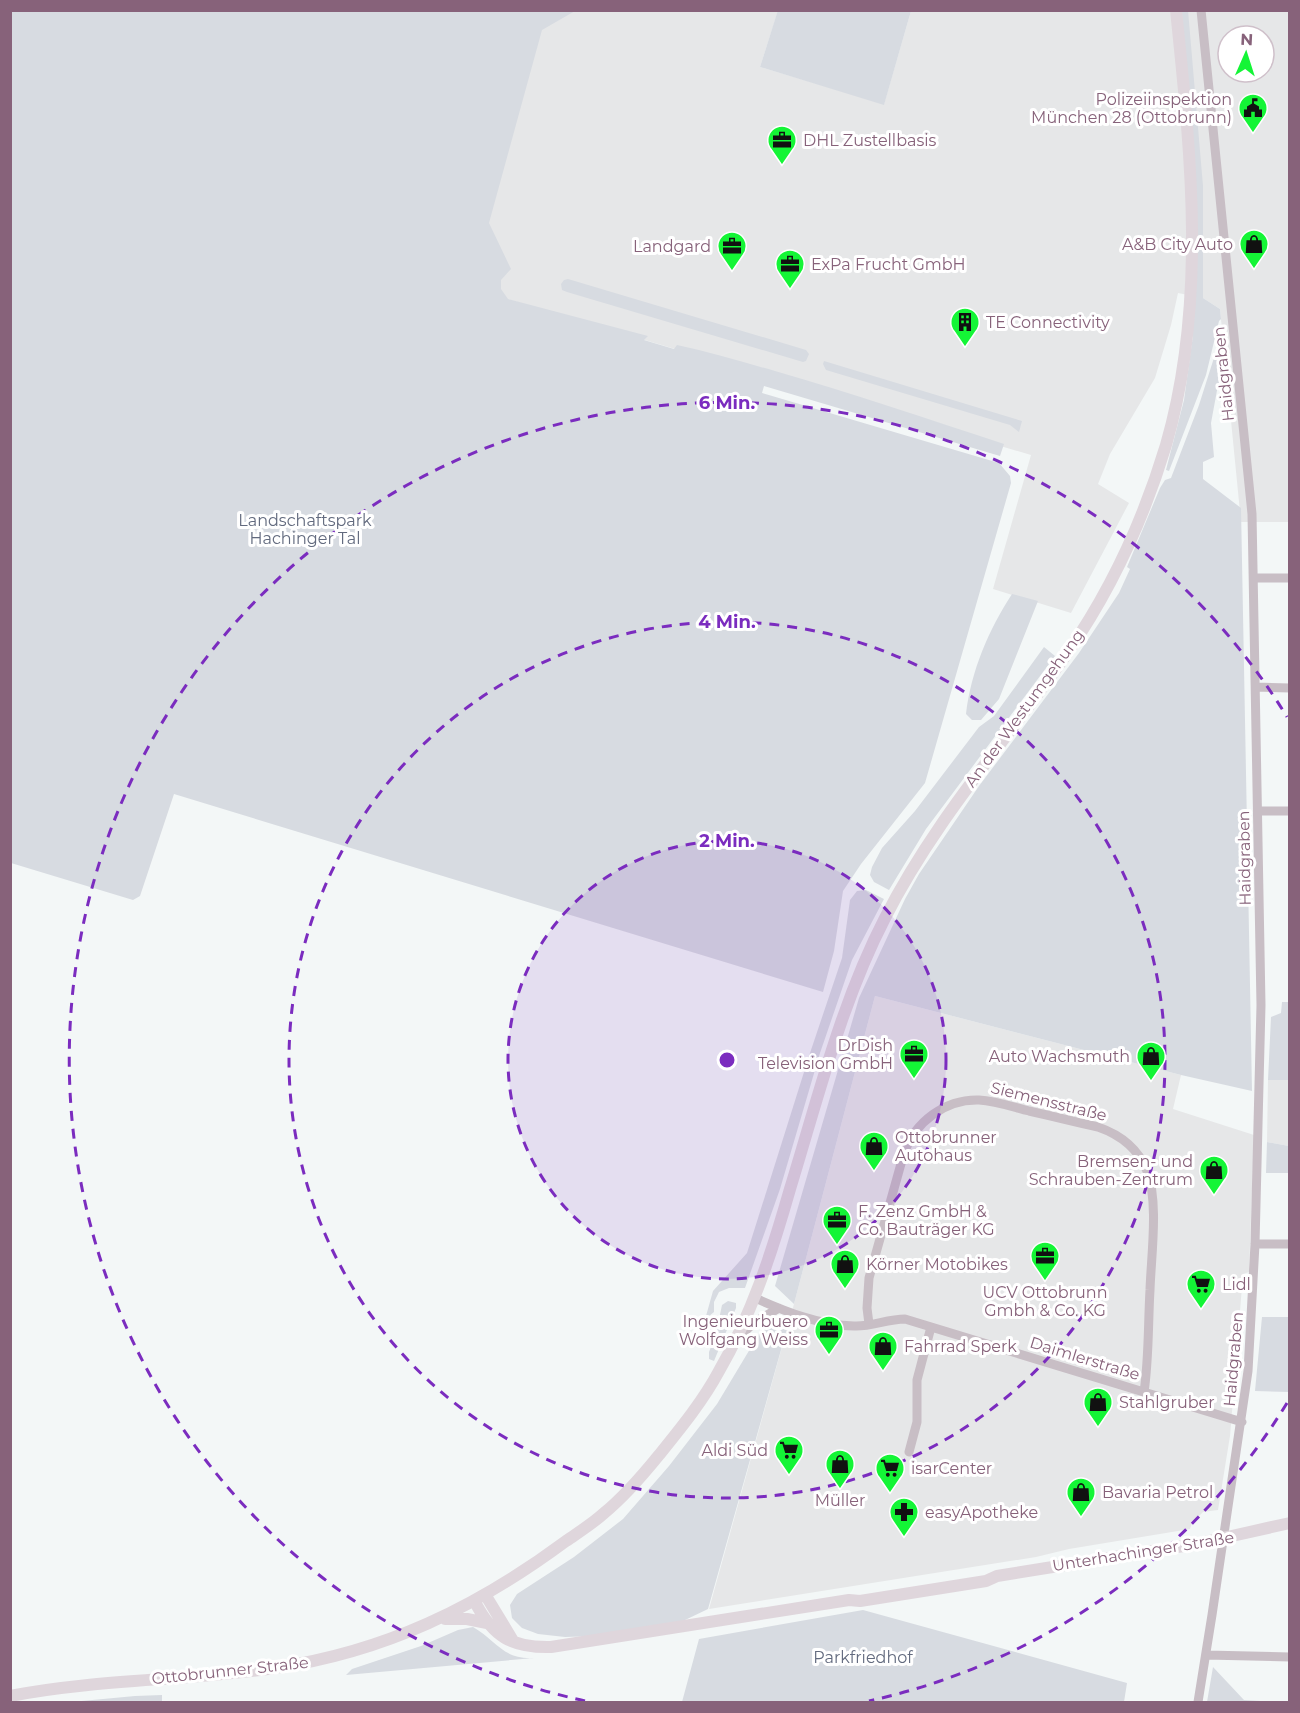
<svg xmlns="http://www.w3.org/2000/svg" width="1300" height="1713" font-family="Montserrat,sans-serif">
<rect width="100%" height="100%" fill="#f3f7f7"/>
<path fill="#e6e7e8" fill-rule="evenodd" d="M571,11H778L760,67L884,104L911,11H1289V522H1241L1220,309L1203,298L1178,293L1171,325L1155,378L1110,454L1098,484L1129,503L1071,613L993,589L1031,455L470,288L539,29ZM1228,36H1264V72H1228Z
M875,996L1181,1075L1173,1109L1254,1135L1249,1272L1243,1274L1230,1436L1218,1510L1203,1512L1192,1523L1190,1529L1069,1549L1036,1557L709,1609L794,1304Z
M1268,1080H1289V1146L1267,1142Z"/>
<path fill="#d7dbe1" d="M778,10L911,11L884,105L760,67Z
M1188,10L1203,186V298L1220,309L1221,319L1219,321L1206,375L1169,471L1166,470L1184,400L1193,335L1182,11Z
M10,11H575L542,30L489,223L511,269L501,280V289L508,299L648,336L644,340L674,349L677,345C710,352 743,362 775,371C852,393 928,419 1004,444L1000,456L764,386L762,393L999,463L1010,476L1011,483L925,783L861,864L843,891L834,951L823,992L174,794L140,896L133,900L11,863Z
M568,279L806,350L809,354L806,361L803,362L567,292L562,290L561,284L564,280Z
M1219,342H1224L1228,385H1218L1211,423L1214,457L1203,462V479L1241,508L1252,1091L1181,1075L875,996L794,1304L775,1286L859,998L905,899L919,874L979,786L1079,653L1119,593L1130,569L1127,567L1160,488L1165,480L1171,478L1199,405Z
M824,361L1022,421L1019,432L1010,425L826,370L823,364Z
M1012,594L1038,601L999,699L981,720H972L966,714C971,671 989,629 1012,594Z
M1044,647L1055,656L926,829L889,890L874,882L870,875L872,867L882,848L915,811L979,727L994,716Z
M866,890L884,899L852,960L820,1053L780,1189L745,1288H729L719,1292L714,1302V1312L708,1317L706,1316L713,1291L747,1253L810,1053L842,958L850,900L857,891Z
M1282,1002H1289V1080H1268L1271,1017L1281,1013Z
M1267,1142L1289,1146V1173H1266Z
M728,1301L736,1303V1308L714,1361L709,1359V1352L716,1334L722,1305Z
M1262,1317H1289V1392L1255,1391Z
M790,1318L708,1609L683,1621L595,1636L565,1637L538,1634L522,1628L512,1618L510,1605L517,1594L574,1557L623,1519L669,1466L717,1404L762,1329L776,1320Z
M863,1610L1127,1683L1124,1702H682L699,1639Z
M473,1627C496,1640 503,1660 534,1658L346,1675L352,1669L421,1646L458,1630Z
M1213,1667L1244,1700L1261,1701V1702H1207Z
M162,1695V1702H71L135,1696Z"/>
<g fill="none" stroke-linecap="round" stroke-linejoin="round">
<path stroke="#c8bec5" stroke-width="9" d="M1254,578H1290
M1256,687L1290,688
M1258,811H1290
M1255,1244H1290
M755,1298C784,1311 821,1326 854,1326C871,1327 887,1319 905,1319L1242,1422
M869,1324L867,1308L869,1278L904,1153C915,1122 945,1099 979,1100C996,1101 1013,1107 1029,1111C1052,1116 1075,1122 1098,1127C1121,1135 1138,1148 1147,1171C1159,1202 1151,1257 1150,1290C1148,1324 1149,1359 1144,1392
M740,1336L755,1322L779,1308
M909,1452L917,1422V1380L931,1327
M1206,1655L1290,1657
M1198,1702L1212,1615L1248,1371L1255,1244L1261,1005L1252,514L1201,10"/>
<path stroke="#dfd6dc" stroke-width="12" d="M486,1596L512,1639
M475,1602C493,1637 512,1648 551,1647L849,1600L860,1601L986,1581L997,1576L1196,1544L1290,1523
M445,1619H467L487,1623
M10,1696C97,1679 186,1681 274,1668C385,1652 477,1607 566,1541C579,1532 592,1524 603,1514C624,1497 642,1476 659,1455C680,1429 703,1401 719,1371C752,1314 772,1252 790,1189C818,1098 841,1003 885,918C934,821 1006,741 1068,652C1111,590 1144,518 1166,445C1207,303 1191,156 1176,10"/>
</g>
<circle cx="727" cy="1060" r="219" fill="#7b2cbf" fill-opacity=".12"/>
<g fill="none" stroke="#7b2cbf" stroke-width="3" stroke-dasharray="10 8">
<circle cx="727" cy="1060" r="219"/>
<circle cx="727" cy="1060" r="438"/>
<path d="M1287 1403A657 657 0 0 1 869 1701M585 1701A657 657 0 1 1 1287 717"/>
</g>
<defs>
<g id="civic-pin" transform="scale(1.5)"><path d="M0 17L-7.5 6A9.5 9.5 0 1 1 7.5 6Z" fill="#14f536" stroke="#fff"/><path d="M-.6-6.5H3V-4.5H.6V-3L4-1V1h2V6H-6V1h2V-1L-.6-3ZM-1.2 2.5V6h2.4V2.5Z" fill="#111"/></g>
<g id="office-pin" transform="scale(1.5)"><path d="M0 17L-7.5 6A9.5 9.5 0 1 1 7.5 6Z" fill="#14f536" stroke="#fff"/><path d="M-6-3h4V-5.5h4V-3h4V5H-6ZM-1-4.5V-3h2v-1.5ZM-6 0V1H6V0Z" fill="#111"/></g>
<g id="shop-pin" transform="scale(1.5)"><path d="M0 17L-7.5 6A9.5 9.5 0 1 1 7.5 6Z" fill="#14f536" stroke="#fff"/><path d="M-5-2.5h2.3a2.7 3.5 0 0 1 5.4 0H5L5.5 6h-11ZM-1.5-2.5h3a1.5 2.3 0 0 0-3 0Z" fill="#111"/></g>
<g id="building-pin" transform="scale(1.5)"><path d="M0 17L-7.5 6A9.5 9.5 0 1 1 7.5 6Z" fill="#14f536" stroke="#fff"/><path d="M-4-6H4V6H1V3H-1V6H-4ZM-2.5-4.3h1.7v1.8h-1.7ZM.8-4.3h1.7v1.8H.8ZM-2.5-1h1.7V.8h-1.7ZM.8-1h1.7V.8H.8Z" fill="#111"/></g>
<g id="supermarket-pin" transform="scale(1.5)"><path d="M0 17L-7.5 6A9.5 9.5 0 1 1 7.5 6Z" fill="#14f536" stroke="#fff"/><path d="M-6-5.5h2.5l.6 2H6L4.5 2H-2.5L-4.4-4H-6ZM-1.5 3.2a1.3 1.3 0 1 0 .1 0ZM3 3.2a1.3 1.3 0 1 0 .1 0Z" fill="#111"/></g>
<g id="pharmacy-pin" transform="scale(1.5)"><path d="M0 17L-7.5 6A9.5 9.5 0 1 1 7.5 6Z" fill="#14f536" stroke="#fff"/><path d="M-2-6h4v4h4v4h-4v4h-4v-4h-4v-4h4Z" fill="#111"/></g>
</defs>
<g fill-rule="evenodd">
<use href="#civic-pin" x="1253" y="108"/>
<use href="#office-pin" x="782" y="140"/>
<use href="#shop-pin" x="1254" y="244"/>
<use href="#office-pin" x="732" y="246"/>
<use href="#office-pin" x="790" y="264"/>
<use href="#building-pin" x="965" y="322"/>
<use href="#office-pin" x="914" y="1054"/>
<use href="#shop-pin" x="1151" y="1056"/>
<use href="#shop-pin" x="874" y="1146"/>
<use href="#shop-pin" x="1214" y="1170"/>
<use href="#office-pin" x="837" y="1220"/>
<use href="#office-pin" x="1045" y="1256"/>
<use href="#shop-pin" x="845" y="1264"/>
<use href="#supermarket-pin" x="1201" y="1284"/>
<use href="#office-pin" x="829" y="1330"/>
<use href="#shop-pin" x="883" y="1346"/>
<use href="#shop-pin" x="1098" y="1402"/>
<use href="#supermarket-pin" x="789" y="1450"/>
<use href="#shop-pin" x="840" y="1464"/>
<use href="#supermarket-pin" x="890" y="1468"/>
<use href="#shop-pin" x="1081" y="1492"/>
<use href="#pharmacy-pin" x="904" y="1512"/>
</g>
<g text-anchor="middle" stroke-width="6" stroke-linejoin="round" paint-order="stroke">
<g font-size="16" fill="#87627a" stroke="#fff" text-anchor="start">
<text x="1232" y="105" text-anchor="end">Polizeiinspektion<tspan x="1232" dy="18">München 28 (Ottobrunn)</tspan></text>
<text x="803" y="146">DHL Zustellbasis</text>
<text x="1233" y="250" text-anchor="end">A&amp;B City Auto</text>
<text x="711" y="252" text-anchor="end">Landgard</text>
<text x="811" y="270">ExPa Frucht GmbH</text>
<text x="986" y="328">TE Connectivity</text>
<text x="893" y="1051" text-anchor="end">DrDish<tspan x="893" dy="18">Television GmbH</tspan></text>
<text x="1130" y="1062" text-anchor="end">Auto Wachsmuth</text>
<text x="895" y="1143">Ottobrunner<tspan x="895" dy="18">Autohaus</tspan></text>
<text x="1193" y="1167" text-anchor="end">Bremsen- und<tspan x="1193" dy="18">Schrauben-Zentrum</tspan></text>
<text x="858" y="1217">F. Zenz GmbH &amp;<tspan x="858" dy="18">Co. Bauträger KG</tspan></text>
<text x="866" y="1270">Körner Motobikes</text>
<text x="1222" y="1290">Lidl</text>
<text x="1045" y="1298" text-anchor="middle">UCV Ottobrunn<tspan x="1045" dy="18">Gmbh &amp; Co. KG</tspan></text>
<text x="808" y="1327" text-anchor="end">Ingenieurbuero<tspan x="808" dy="18">Wolfgang Weiss</tspan></text>
<text x="904" y="1352">Fahrrad Sperk</text>
<text x="1119" y="1408">Stahlgruber</text>
<text x="768" y="1456" text-anchor="end">Aldi Süd</text>
<text x="911" y="1474">isarCenter</text>
<text x="1102" y="1498">Bavaria Petrol</text>
<text x="840" y="1506" text-anchor="middle">Müller</text>
<text x="925" y="1518">easyApotheke</text>
</g>
<g font-size="16" fill="#87627a" stroke="#fff">
<text transform="translate(1223 374) rotate(-96)" y="6">Haidgraben</text>
<text transform="translate(1024 708) rotate(-54)" y="6">An der Westumgehung</text>
<text transform="translate(1244 858) rotate(-91)" y="6">Haidgraben</text>
<text transform="translate(1049 1101) rotate(14)" y="6">Siemensstraße</text>
<text transform="translate(1085 1358) rotate(17)" y="6">Daimlerstraße</text>
<text transform="translate(1233 1359) rotate(-85)" y="6">Haidgraben</text>
<text transform="translate(1143 1551) rotate(-9)" y="6">Unterhachinger Straße</text>
<text transform="translate(230 1670) rotate(-6)" y="6">Ottobrunner Straße</text>
</g>
<g font-size="16" fill="#626a7e" stroke="#fff">
<text x="305" y="526">Landschaftspark<tspan x="305" dy="18">Hachinger Tal</tspan></text>
<text x="863" y="1663">Parkfriedhof</text>
</g>
</g>
<circle cx="727" cy="1060" r="9" fill="#7b2cbf" stroke="#fff" stroke-width="3"/>
<g font-size="18" text-anchor="middle" font-weight="bold" fill="#7b2cbf" stroke="#fff" stroke-width="6" stroke-linejoin="round" paint-order="stroke">
<text x="727" y="409">6 Min.</text>
<text x="727" y="628">4 Min.</text>
<text x="727" y="847">2 Min.</text>
</g>
<rect width="1300" height="1713" fill="none" stroke="#87627a" stroke-width="24"/>
<g transform="translate(1246 54) rotate(3)"><circle r="28" fill="#ffffff" stroke="#cfc0ca" stroke-width="1.5"/>
<path d="M0-4.5L10 22L0 15L-10 22Z" fill="#14f536"/>
<text y="-9" font-size="16" font-weight="bold" text-anchor="middle" fill="#87627a">N</text>
</g>
</svg>
